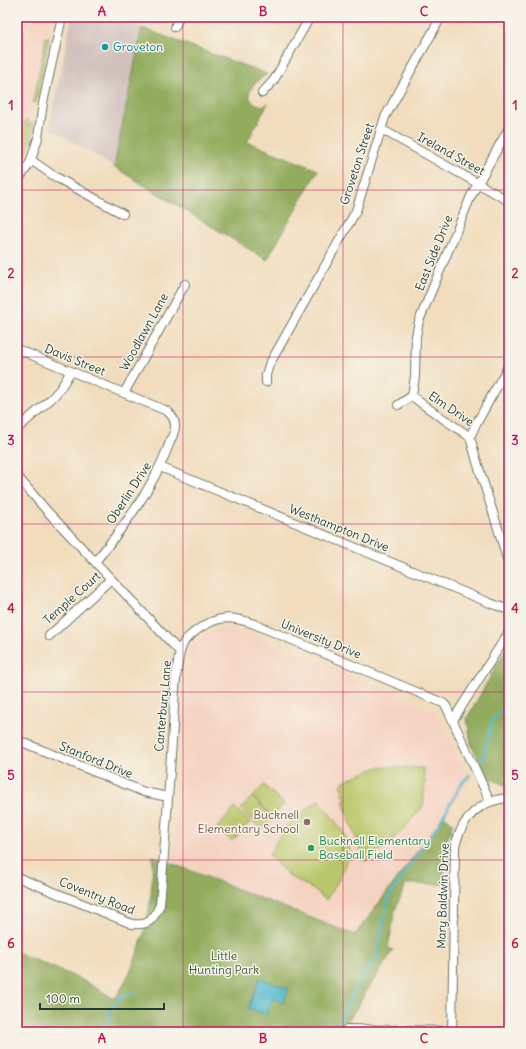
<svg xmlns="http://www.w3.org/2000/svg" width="526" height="1049" font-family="Delius,sans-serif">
<rect width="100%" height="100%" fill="#f7f3e8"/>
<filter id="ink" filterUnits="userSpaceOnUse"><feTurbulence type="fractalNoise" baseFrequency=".025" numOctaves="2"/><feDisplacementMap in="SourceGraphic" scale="8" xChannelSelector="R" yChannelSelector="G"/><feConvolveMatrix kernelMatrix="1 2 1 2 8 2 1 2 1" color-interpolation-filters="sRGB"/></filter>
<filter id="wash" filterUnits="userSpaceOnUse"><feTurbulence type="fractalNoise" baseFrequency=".012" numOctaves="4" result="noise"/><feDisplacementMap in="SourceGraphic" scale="16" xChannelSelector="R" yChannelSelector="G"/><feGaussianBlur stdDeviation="0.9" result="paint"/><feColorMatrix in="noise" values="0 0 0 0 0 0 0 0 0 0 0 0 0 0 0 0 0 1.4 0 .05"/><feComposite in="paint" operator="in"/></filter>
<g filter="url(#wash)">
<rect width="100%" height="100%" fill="#f1ddbd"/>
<path fill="#f5d3c1" d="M17,17H51L32,120L30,130L17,161Z
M221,628H229L238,630L436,711L470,781L355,935L172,864L189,657L194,644L198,640L206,633Z"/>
<path fill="#d1c0bc" d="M72,17H113L142,28L114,167L49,127Z"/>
<path fill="#b9c769" stroke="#6c824e" d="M46,37L49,38L36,102L34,104L33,103Z
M27,119L28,121V127L32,122C37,133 24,160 17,169L18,129Z
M378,767L423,768L425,782L423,806L402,831L365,862L343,802L346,801L341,786L344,781Z
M264,785L284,804L273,816L253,797Z
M252,797L272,817L261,829L241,809Z
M318,800C357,846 359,849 326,900L314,890L289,876L269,855L285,827Z
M235,808L250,822L232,841L217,828Z"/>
<path fill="#92ac5d" stroke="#587448" d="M142,28L267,74C262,78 255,82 252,87C245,98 253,105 264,106L268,103L247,142L318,170L267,260L114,167Z
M509,644V708L501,728H509V787L489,778L471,744L467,718Z
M444,816L453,823L445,846L444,884H406L395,910L388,948L393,950L343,1029V1032H17V952L82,980L115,999C132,973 143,942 149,911C152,893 152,874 153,856L355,935Z"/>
<path fill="#4fb9cd" stroke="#377b80" d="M260,978L289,989L283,1003L273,998L266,1015L248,1008Z"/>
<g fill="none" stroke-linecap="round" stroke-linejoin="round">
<path stroke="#4fb9cd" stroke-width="2.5" d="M481,762L483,759L492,721L509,703
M99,1032L109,1021V1013L120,997L126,995H130L136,991
M334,1032L355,988L378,956L382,926L390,895L441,820L462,783L470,775"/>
</g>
</g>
<g filter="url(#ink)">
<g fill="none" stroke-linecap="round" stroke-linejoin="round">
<g stroke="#687564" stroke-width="10">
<path id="minor" d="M175,27L179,17
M262,93L274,80L310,17
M381,129L509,201
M31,160L54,176L123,214
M17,182L30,163L38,138L43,103L62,17
M17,349L167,411C172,415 175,420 175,426C175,433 170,441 168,447C152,490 124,526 95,562
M509,365L475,426L470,437L477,462L496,522L509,565
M266,382V375L269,365L356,211L385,117L441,17
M124,393L185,284
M412,396L415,376L416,336L419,321L471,196L509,128
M412,396C430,411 451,423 470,437
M398,405L412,396
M17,429L51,399L60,389L71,371
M160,467L490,603L509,610
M17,476L47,511L180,652
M49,636L111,579
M453,720L509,632
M17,740L144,792L168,797
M17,877L132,924C149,926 153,920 160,905C165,845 169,786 173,726C174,707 175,656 184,642C187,637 193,634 197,630C218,615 231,616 254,624L443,703L446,706L490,801
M347,1029L507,1032
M452,1032L455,846C462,818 480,800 509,798"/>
</g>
<use href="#minor" stroke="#fff" stroke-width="8"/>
</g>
</g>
<path fill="none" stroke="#c2185b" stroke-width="1" stroke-opacity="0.55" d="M183,17V1032M343,17V1032M17,190H509M17,357H509M17,524H509M17,692H509M17,860H509"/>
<circle fill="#0f9aa8" stroke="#f7f3e8" stroke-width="1.5" cx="105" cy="47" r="4"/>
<circle fill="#8d6e63" stroke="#f7f3e8" stroke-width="1.5" cx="307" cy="822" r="4"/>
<circle fill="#2e9e5b" stroke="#f7f3e8" stroke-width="1.5" cx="311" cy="848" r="4"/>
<g text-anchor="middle" stroke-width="3" stroke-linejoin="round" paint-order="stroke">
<g font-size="12" fill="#0d838f" stroke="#f7f3e8" text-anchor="start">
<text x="113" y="51">Groveton</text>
</g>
<g font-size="12" fill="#1f3d34" stroke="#f7f3e8">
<text transform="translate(451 154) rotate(29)" y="4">Ireland Street</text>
<text transform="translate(357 164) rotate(-72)" y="4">Groveton Street</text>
<text transform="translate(434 253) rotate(-68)" y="4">East Side Drive</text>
<text transform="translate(144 332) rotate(-61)" y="4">Woodlawn Lane</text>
<text transform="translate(75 360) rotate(22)" y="4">Davis Street</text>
<text transform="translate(451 409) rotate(34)" y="4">Elm Drive</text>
<text transform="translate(129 493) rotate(-57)" y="4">Oberlin Drive</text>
<text transform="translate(339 528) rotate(22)" y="4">Westhampton Drive</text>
<text transform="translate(72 598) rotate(-42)" y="4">Temple Court</text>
<text transform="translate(321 639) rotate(22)" y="4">University Drive</text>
<text transform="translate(163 706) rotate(-85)" y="4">Canterbury Lane</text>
<text transform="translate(96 760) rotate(22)" y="4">Stanford Drive</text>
<text transform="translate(97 896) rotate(22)" y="4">Coventry Road</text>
<text transform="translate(443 896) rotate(-88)" y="4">Mary Baldwin Drive</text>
</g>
<g font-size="12" fill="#785e54" stroke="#f7f3e8" text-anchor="end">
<text x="299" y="819">Bucknell<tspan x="299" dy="14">Elementary School</tspan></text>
</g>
<g font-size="12" fill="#27864d" stroke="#f7f3e8" text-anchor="start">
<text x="319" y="845">Bucknell Elementary<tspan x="319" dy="14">Baseball Field</tspan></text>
</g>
<g font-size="12" fill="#3e593f" stroke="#f7f3e8">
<text x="224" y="960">Little<tspan x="224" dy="14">Hunting Park</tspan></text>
</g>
</g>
<rect width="526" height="1049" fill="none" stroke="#f7f3e8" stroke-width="44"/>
<path d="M40 1003v6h124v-6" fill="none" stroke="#1f3d34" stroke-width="2"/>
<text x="46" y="1003" font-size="12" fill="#1f3d34" stroke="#f7f3e8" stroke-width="3" paint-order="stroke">100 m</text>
<rect x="22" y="22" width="482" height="1005" fill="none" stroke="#c2185b" stroke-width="1.5"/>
<g font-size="13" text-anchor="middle" font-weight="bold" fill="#c2185b">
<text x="102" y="16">A</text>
<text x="263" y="16">B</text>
<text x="424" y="16">C</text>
<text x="11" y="110">1</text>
<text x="515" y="110">1</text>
<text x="11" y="278">2</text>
<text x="515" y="278">2</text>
<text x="11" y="445">3</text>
<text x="515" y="445">3</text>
<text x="11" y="613">4</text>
<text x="515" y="613">4</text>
<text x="11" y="780">5</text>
<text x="515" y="780">5</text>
<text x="11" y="948">6</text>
<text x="515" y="948">6</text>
<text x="102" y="1043">A</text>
<text x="263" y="1043">B</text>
<text x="424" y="1043">C</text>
</g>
</svg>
